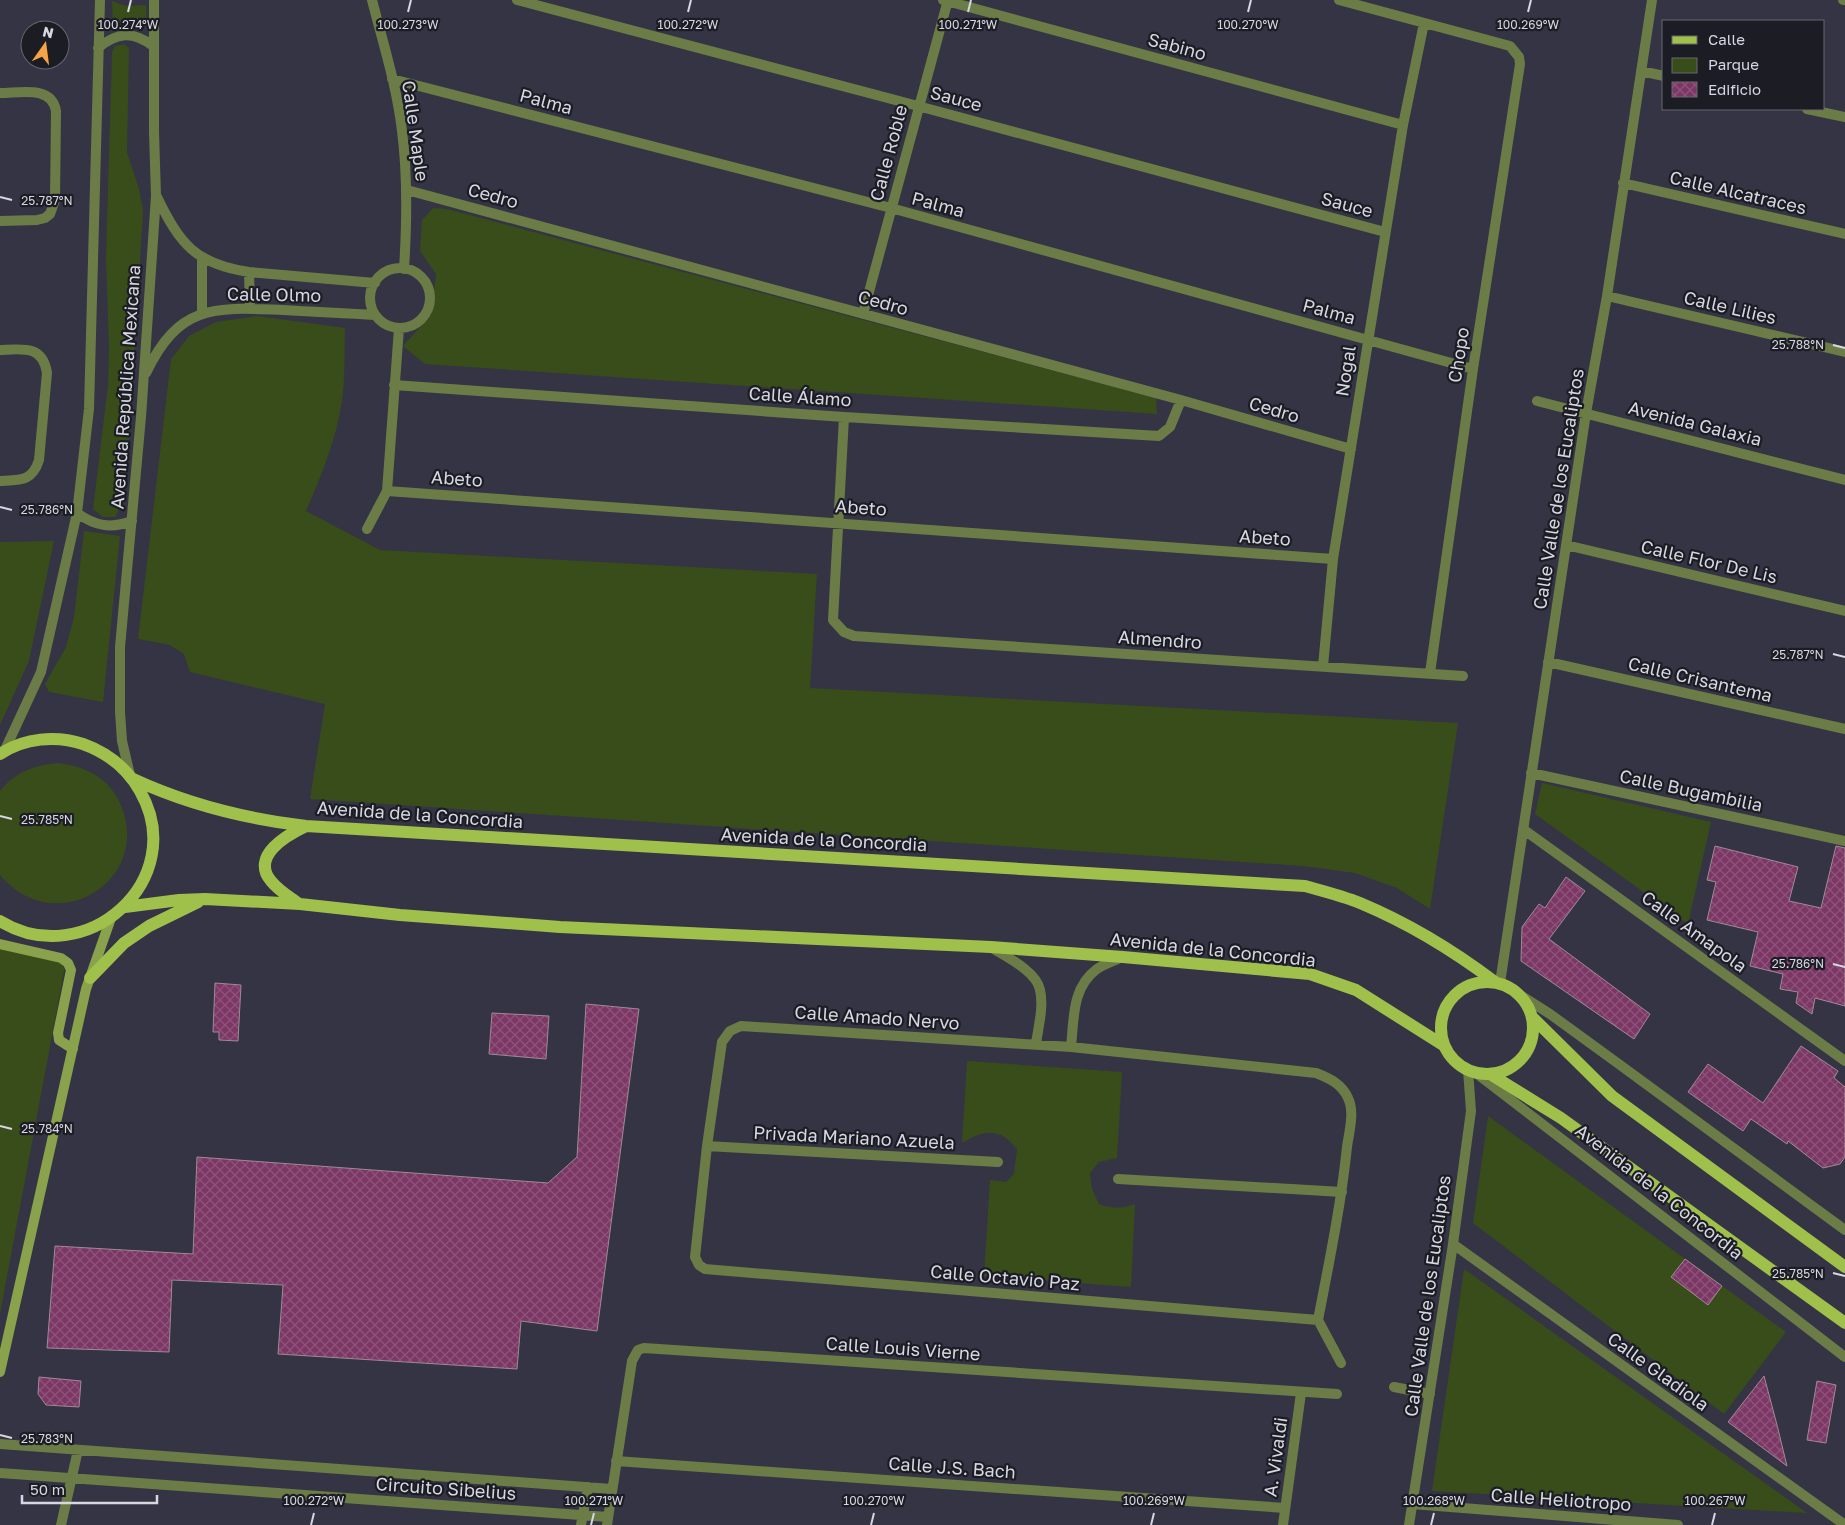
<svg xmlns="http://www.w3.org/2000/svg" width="1845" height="1525" font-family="'Golos Text',sans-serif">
<defs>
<pattern id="building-cross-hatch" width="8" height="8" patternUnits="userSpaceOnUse" patternTransform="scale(1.25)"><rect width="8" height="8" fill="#7c3765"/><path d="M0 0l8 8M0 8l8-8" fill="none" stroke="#8e537b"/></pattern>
</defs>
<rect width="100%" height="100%" fill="#343445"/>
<path fill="#384d19" d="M112,1L126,6L146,5L147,27L127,21L113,25Z
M124,44L129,48L127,152L139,189L143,211L130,431L118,512L115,517H103L93,509L108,385L109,347L106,258L112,52L115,46Z
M433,208L447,209L1156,398L1157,414L425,364L403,346L431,315L436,274L420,251L422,220Z
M257,316L345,328C344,357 346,388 339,417C332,450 319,481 306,511L380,550L817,574L810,688L1458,723L1430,909L1397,888L1355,873L1303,866L310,799L325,704L190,672L184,654L170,645L138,639L171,359L189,336L216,322Z
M84,531L120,536L103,702L49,692L45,684L66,647L74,617Z
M54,541L29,661L0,725V542Z
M58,763C83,766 106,776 118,799C158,877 57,943 0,875V791C15,772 35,765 58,763Z
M1542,783L1711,822L1688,924L1535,814Z
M0,948L60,962L65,966L0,1314Z
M967,1061L1122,1072L1117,1158L1099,1162L1090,1173L1092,1189L1099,1204C1113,1209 1121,1209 1135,1204L1131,1287L984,1276L990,1180L1006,1182L1014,1174L1017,1149C999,1127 984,1130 962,1143Z
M1488,1116L1786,1332L1724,1414L1473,1223Z
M1464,1269L1807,1513L1432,1491Z"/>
<path fill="url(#building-cross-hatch)" stroke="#9f8a96" d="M1715,846L1798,867L1789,901L1821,908L1836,846L1845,848V1006L1815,998L1812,1014L1796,1003L1798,992L1780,989L1783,974L1750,966L1758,932L1707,920L1716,882L1707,880Z
M1566,877L1585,891L1549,939L1650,1014L1634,1039L1521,961L1522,927L1539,904L1545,908Z
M215,983L241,985L238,1041L219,1040V1032H213Z
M586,1004L639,1009L597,1331L521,1321L517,1369L278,1354L283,1285L172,1280L169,1352L47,1348L55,1246L193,1254L197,1157L548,1183L577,1157Z
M492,1013L549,1016L546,1059L489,1054Z
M1801,1046L1838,1071L1834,1078L1845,1087V1157L1840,1164L1823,1168L1788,1141L1787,1144L1751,1119L1743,1131L1688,1092L1708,1064L1763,1103Z
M1685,1259L1722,1286L1708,1305L1671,1277Z
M1764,1376L1777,1425L1787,1466L1728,1422Z
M39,1377L81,1381L79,1407L46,1405L38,1394Z
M1817,1381L1836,1385L1826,1443L1807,1440Z"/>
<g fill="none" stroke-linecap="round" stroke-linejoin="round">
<path stroke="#6c7c47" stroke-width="10" d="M372,0C383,43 397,87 402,131C408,177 407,222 404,269
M517,0L918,106L1385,232
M943,0L1403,125
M1339,0L1510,46L1519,57L1520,64L1473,369L1430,673
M1843,0H1845
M98,48C117,32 133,31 153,46
M1641,71L1664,76
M392,79L891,208L1473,369
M0,93C20,93 52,85 56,111L55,200L50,214L45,218L37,220L0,221
M1807,109L1845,117
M1623,183L1845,234
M407,190L1181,400L1351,449
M157,197C180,244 195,264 249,272L375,283
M370 298a30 30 0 1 1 60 0a30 30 0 1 1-60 0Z
M249,272L250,309
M1607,296L1845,352
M202,314V259
M863,314L948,0
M0,350C23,349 43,345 47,373L39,460C32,482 20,480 0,481
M146,373C179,304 214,307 283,310C314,312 344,313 375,315
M394,385L844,417L1159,436L1170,427L1181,400
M1537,401L1845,480
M844,417L833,620L844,632L854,636L1463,676
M387,491L1333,559
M77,513C95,526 111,529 132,521
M367,529L387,491L399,328
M1566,545L1845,611
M1548,662L1845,729
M1323,666L1333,559L1403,125L1424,23
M4,752L41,672L77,513L89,409L100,0
M1531,773L1845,841
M130,775L122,741L120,712V647L141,417L156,196L154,132V0
M1523,829L1845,1061
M992,948C1007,957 1037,972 1040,990C1044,1007 1038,1028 1036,1044
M1500,983L1586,413L1607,296L1652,0
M741,1026L1071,1047L1316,1073C1329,1078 1342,1084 1348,1098C1355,1112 1349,1132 1347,1147C1341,1205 1329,1263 1318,1320L705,1269L699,1265L695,1257L707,1146L722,1042L730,1031Z
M1071,1047C1074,1018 1072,987 1097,969C1104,964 1114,961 1122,957
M707,1146L998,1162
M1118,1179L1342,1192
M1453,1244L1845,1525
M1318,1320L1341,1363
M1394,1387L1430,1394
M0,1444L612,1489
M616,1461L1285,1508
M0,1473L608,1517
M1412,1504L1678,1525
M61,1525L78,1450
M581,1525L588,1487
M607,1525L632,1361L638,1350L644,1348L1337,1394
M1283,1525L1301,1393
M1409,1525L1453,1244L1471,1111L1468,1070"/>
<path stroke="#6c7c47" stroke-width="10" d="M1520,995L1550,1014L1616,1062L1845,1230
M1476,1073L1845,1357"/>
<path stroke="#89a24b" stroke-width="10" d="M0,944L61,958L68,963L71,970L58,1033L59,1040L73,1049
M0,1372L86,989L111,918"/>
<path stroke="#a0c04c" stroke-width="12" d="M0,754C24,738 56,735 83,744C108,753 127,768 140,791C191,880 85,973 0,921
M133,779C187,804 247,819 306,826L1305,886C1323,891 1343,896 1360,903C1408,923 1454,951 1495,982
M299,904C290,897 279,891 271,881C250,856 287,835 306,826
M125,907L179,900L205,899L300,904L400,915L560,927L991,947L1123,957L1310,974L1356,990L1443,1045
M90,978L124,943L149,926L198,902
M1441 1028a46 46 0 1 1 92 0a46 46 0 1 1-92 0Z
M1532,1017L1612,1096L1845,1267
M1490,1074L1561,1118L1845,1323"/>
</g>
<path fill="none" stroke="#d7d7e2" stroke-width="2" d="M128,12L131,0M408,12L411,0M688,12L691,0M968,12L971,0M1248,12L1251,0M1528,12L1531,0M0,197L12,200M1833,345L1845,348M0,507L12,510M1833,654L1845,657M0,816L12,819M1833,964L1845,967M0,1126L12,1129M1833,1273L1845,1276M0,1435L12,1438M311,1525L314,1513M591,1525L594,1513M871,1525L874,1513M1151,1525L1154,1513M1431,1525L1434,1513M1712,1525L1715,1513"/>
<g text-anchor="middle" stroke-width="4.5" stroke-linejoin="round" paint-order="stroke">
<g font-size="18" fill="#d7d7e2" stroke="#1c1d24">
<text transform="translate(1177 47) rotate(15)" y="6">Sabino</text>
<text transform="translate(956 99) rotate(15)" y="6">Sauce</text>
<text transform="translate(546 102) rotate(15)" y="6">Palma</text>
<text transform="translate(415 131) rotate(82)" y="6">Calle Maple</text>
<text transform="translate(889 153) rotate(-75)" y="6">Calle Roble</text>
<text transform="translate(1738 193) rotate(13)" y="6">Calle Alcatraces</text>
<text transform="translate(493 196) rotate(15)" y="6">Cedro</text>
<text transform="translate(938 205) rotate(15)" y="6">Palma</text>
<text transform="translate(1347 205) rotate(15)" y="6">Sauce</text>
<text transform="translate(274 295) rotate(1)" y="6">Calle Olmo</text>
<text transform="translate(883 303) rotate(15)" y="6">Cedro</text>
<text transform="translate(1730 308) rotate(13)" y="6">Calle Lilies</text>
<text transform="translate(1329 312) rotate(15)" y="6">Palma</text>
<text transform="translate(1459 355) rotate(-81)" y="6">Chopo</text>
<text transform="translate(1346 371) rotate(-81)" y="6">Nogal</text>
<text transform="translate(126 387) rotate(-86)" y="6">Avenida República Mexicana</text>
<text transform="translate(800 397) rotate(4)" y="6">Calle Álamo</text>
<text transform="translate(1274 410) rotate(16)" y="6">Cedro</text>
<text transform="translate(1695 424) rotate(14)" y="6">Avenida Galaxia</text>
<text transform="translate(457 479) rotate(4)" y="6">Abeto</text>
<text transform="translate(1559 489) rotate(-81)" y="6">Calle Valle de los Eucaliptos</text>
<text transform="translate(861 508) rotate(4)" y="6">Abeto</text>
<text transform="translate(1265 538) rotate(4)" y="6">Abeto</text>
<text transform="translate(1709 562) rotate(13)" y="6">Calle Flor De Lis</text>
<text transform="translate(1160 640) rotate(4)" y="6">Almendro</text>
<text transform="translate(1700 680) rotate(13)" y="6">Calle Crisantema</text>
<text transform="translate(1691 791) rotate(12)" y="6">Calle Bugambilia</text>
<text transform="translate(420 815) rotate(4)" y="6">Avenida de la Concordia</text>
<text transform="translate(824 840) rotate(3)" y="6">Avenida de la Concordia</text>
<text transform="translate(1694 932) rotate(36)" y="6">Calle Amapola</text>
<text transform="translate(1213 950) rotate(6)" y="6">Avenida de la Concordia</text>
<text transform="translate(877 1018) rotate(4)" y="6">Calle Amado Nervo</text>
<text transform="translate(854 1138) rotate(3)" y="6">Privada Mariano Azuela</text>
<text transform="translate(1659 1192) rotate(38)" y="6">Avenida de la Concordia</text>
<text transform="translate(1005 1278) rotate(5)" y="6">Calle Octavio Paz</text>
<text transform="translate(1428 1296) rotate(-82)" y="6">Calle Valle de los Eucaliptos</text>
<text transform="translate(903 1349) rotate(4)" y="6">Calle Louis Vierne</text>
<text transform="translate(1658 1372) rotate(36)" y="6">Calle Gladiola</text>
<text transform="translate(1276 1457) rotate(-82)" y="6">A. Vivaldi</text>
<text transform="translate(952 1468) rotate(4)" y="6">Calle J.S. Bach</text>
<text transform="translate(446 1489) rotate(4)" y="6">Circuito Sibelius</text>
<text transform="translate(1561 1500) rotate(4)" y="6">Calle Heliotropo</text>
</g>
</g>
<g font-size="12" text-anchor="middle" fill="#d7d7e2" stroke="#1c1d24" stroke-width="4.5" stroke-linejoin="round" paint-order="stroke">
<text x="128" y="29">100.274°W</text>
<text x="408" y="29">100.273°W</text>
<text x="688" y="29">100.272°W</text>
<text x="968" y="29">100.271°W</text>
<text x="1248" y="29">100.270°W</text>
<text x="1528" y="29">100.269°W</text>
<text x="47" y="205">25.787°N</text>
<text x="1798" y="349">25.788°N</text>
<text x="47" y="514">25.786°N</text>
<text x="1798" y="659">25.787°N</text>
<text x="47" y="824">25.785°N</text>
<text x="1798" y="968">25.786°N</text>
<text x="47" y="1133">25.784°N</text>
<text x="1798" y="1278">25.785°N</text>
<text x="47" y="1443">25.783°N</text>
<text x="314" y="1505">100.272°W</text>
<text x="594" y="1505">100.271°W</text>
<text x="874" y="1505">100.270°W</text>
<text x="1154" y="1505">100.269°W</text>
<text x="1434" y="1505">100.268°W</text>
<text x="1715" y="1505">100.267°W</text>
</g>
<rect x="1662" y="20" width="162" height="90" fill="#1c1d24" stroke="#676770"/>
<rect x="1672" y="36" width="25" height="8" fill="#a0c04c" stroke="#676770"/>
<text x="1708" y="45" font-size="15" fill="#d7d7e2">Calle</text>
<rect x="1672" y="58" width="25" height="15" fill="#384d19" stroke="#676770"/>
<text x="1708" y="70" font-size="15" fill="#d7d7e2">Parque</text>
<rect x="1672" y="82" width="25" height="15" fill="url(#building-cross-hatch)" stroke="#676770"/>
<text x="1708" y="95" font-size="15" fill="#d7d7e2">Edificio</text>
<g transform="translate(45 45) rotate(14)"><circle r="24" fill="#1c1d24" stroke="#676770"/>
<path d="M0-4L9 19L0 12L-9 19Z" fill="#f4a345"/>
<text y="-8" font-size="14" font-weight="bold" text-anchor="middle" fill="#d7d7e2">N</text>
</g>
<path d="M22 1495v8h135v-8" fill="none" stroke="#d7d7e2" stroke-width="2.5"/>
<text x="30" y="1495" font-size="15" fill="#d7d7e2" stroke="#1c1d24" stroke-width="4" paint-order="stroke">50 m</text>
</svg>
